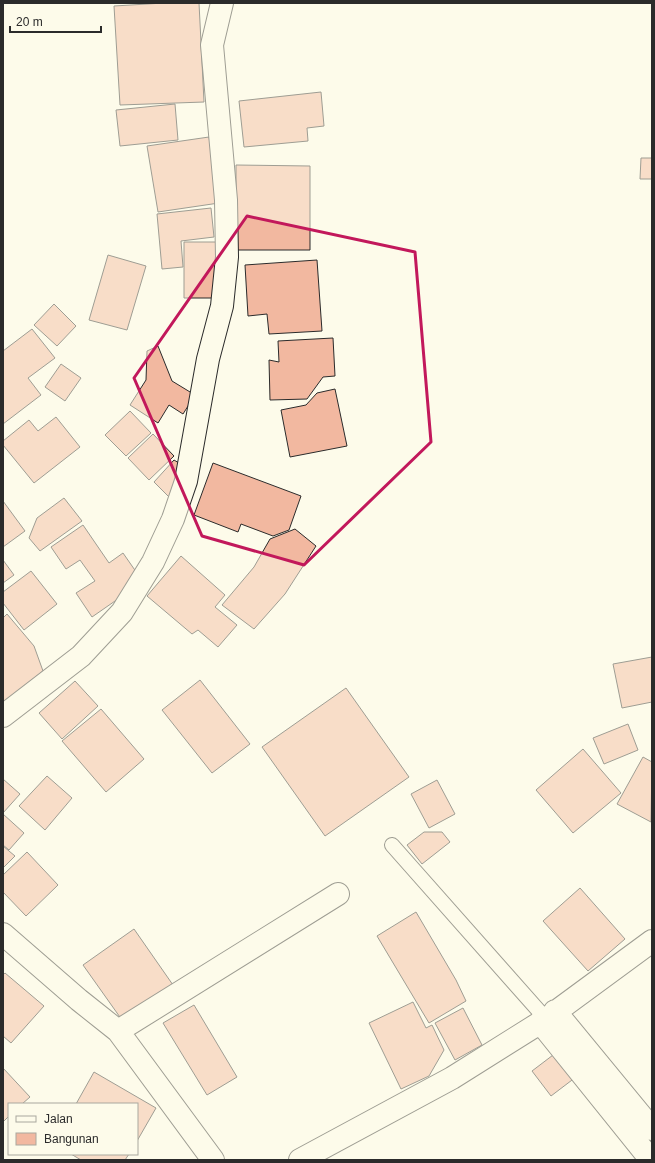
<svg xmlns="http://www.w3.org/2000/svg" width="655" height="1163" font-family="Arial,sans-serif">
<rect width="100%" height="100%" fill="#fdfbea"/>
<path fill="#f2b8a0" stroke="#2b2b2b" d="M164,3H199L204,102L120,105L114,6Z
M321,92L324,126L307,128L308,141L244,147L239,101Z
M175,104L178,140L120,146L116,110Z
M209,137L219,203L158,212L147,146Z
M641,158H652V179H640Z
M236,165L310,166V250H236Z
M211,208L214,237L181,241L183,267L162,269L157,214Z
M184,242H217V298H184Z
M108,255L146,266L127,330L89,320Z
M317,260L322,331L269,334L267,314L248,316L245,265Z
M54,304L76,326L57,346L34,325Z
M32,329L55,358L28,378L41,395L3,424V351Z
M333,338L335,376L323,377L307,399L270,400L269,360L279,362L278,341Z
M158,346L172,381L195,395L183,414L169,405L158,423L130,405L146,380L147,351Z
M61,364L81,378L65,401L45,387Z
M335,389L347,446L290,457L281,410L306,405L317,393Z
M130,411L151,433L126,456L105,435Z
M56,417L80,447L34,483L3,445V441L29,420L38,431Z
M153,434L174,456L149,480L128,458Z
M174,460L184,466L171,499L154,482Z
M213,463L301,496L289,530L273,536L241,524L238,532L194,515Z
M64,498L82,521L40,551L29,538L37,518Z
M3,501L25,531L3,547Z
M83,525L109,563L123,553L139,576L128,592L92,617L76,593L95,581L80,560L66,569L51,547Z
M295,529L316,546L285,594L254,629L222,605L254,567L270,539Z
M181,556L225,595L215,607L237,625L218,647L198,630L192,634L147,596Z
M3,560L14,575L3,583Z
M31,571L57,604L24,630L3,603V592Z
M7,614L34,646L43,671L3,703V618Z
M652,657V702L622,708L613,664Z
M200,680L250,744L212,773L162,710Z
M75,681L98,706L62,739L39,713Z
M346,688L409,777L325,836L262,747Z
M101,709L144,759L106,792L62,741Z
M628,724L638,750L604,764L593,738Z
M583,749L621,793L573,833L536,790Z
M643,757L652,762L651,822L617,804Z
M47,776L72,798L45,830L19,806Z
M3,779L20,794L3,813Z
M437,780L455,814L429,828L411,794Z
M3,814L24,833L9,850L3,845Z
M424,832H442L450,842L422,864L407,845Z
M3,846L15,856L3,868Z
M27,852L58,885L26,916L3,892V875Z
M580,888L625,939L588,971L543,921Z
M416,912L456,980L466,1001L429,1023L377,936Z
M134,929L173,985L122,1020L83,965Z
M5,973L44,1006L11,1043L3,1036V975Z
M413,1002L426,1028L432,1025L444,1050L429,1076L401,1089L369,1023Z
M194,1005L237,1077L207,1095L163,1023Z
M463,1008L482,1045L455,1060L435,1023Z
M557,1052L576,1077L551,1096L532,1071Z
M3,1068L30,1097L22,1104H9V1116L3,1122Z
M94,1072L156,1108L137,1141V1104H76Z
M71,1154H129L125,1160H81Z"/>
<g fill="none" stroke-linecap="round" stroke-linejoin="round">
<g stroke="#2b2b2b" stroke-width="16">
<path id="lane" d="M392,845L546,1019"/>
</g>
<g stroke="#2b2b2b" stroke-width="24">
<path id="street" d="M3,716L81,656L122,612L153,562L173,519L186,481L208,359L222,306L227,257L226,200L212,45L222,3
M3,934L79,1000L118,1031L213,1160
M555,1011L652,1129
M540,1022L651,1160
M118,1031L338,894
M300,1160L452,1078L546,1019L652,941"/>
</g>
<use href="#lane" stroke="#fdfbea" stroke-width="14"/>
<use href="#street" stroke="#fdfbea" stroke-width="22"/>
</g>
<path d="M0 0H655V1163H0ZM247,216L415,252L431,442L304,565L202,536L134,378Z" fill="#fdfbea" fill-opacity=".55" fill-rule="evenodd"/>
<path fill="none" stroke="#c2185b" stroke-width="3" stroke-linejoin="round" d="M247,216L415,252L431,442L304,565L202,536L134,378Z"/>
<rect width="655" height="1163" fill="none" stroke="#2b2b2b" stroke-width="8"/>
<rect x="8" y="1103" width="130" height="52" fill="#fdfbea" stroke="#a9a89e"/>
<rect x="16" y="1116" width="20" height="6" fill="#fdfbea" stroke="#a9a89e"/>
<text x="44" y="1123" font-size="12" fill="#2b2b2b">Jalan</text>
<rect x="16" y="1133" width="20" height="12" fill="#f2b8a0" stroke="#a9a89e"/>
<text x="44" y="1143" font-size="12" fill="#2b2b2b">Bangunan</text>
<path d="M10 26v6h91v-6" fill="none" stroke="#2b2b2b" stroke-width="2"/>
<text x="16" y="26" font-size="12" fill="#2b2b2b" stroke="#fdfbea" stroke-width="3" paint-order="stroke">20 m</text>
</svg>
